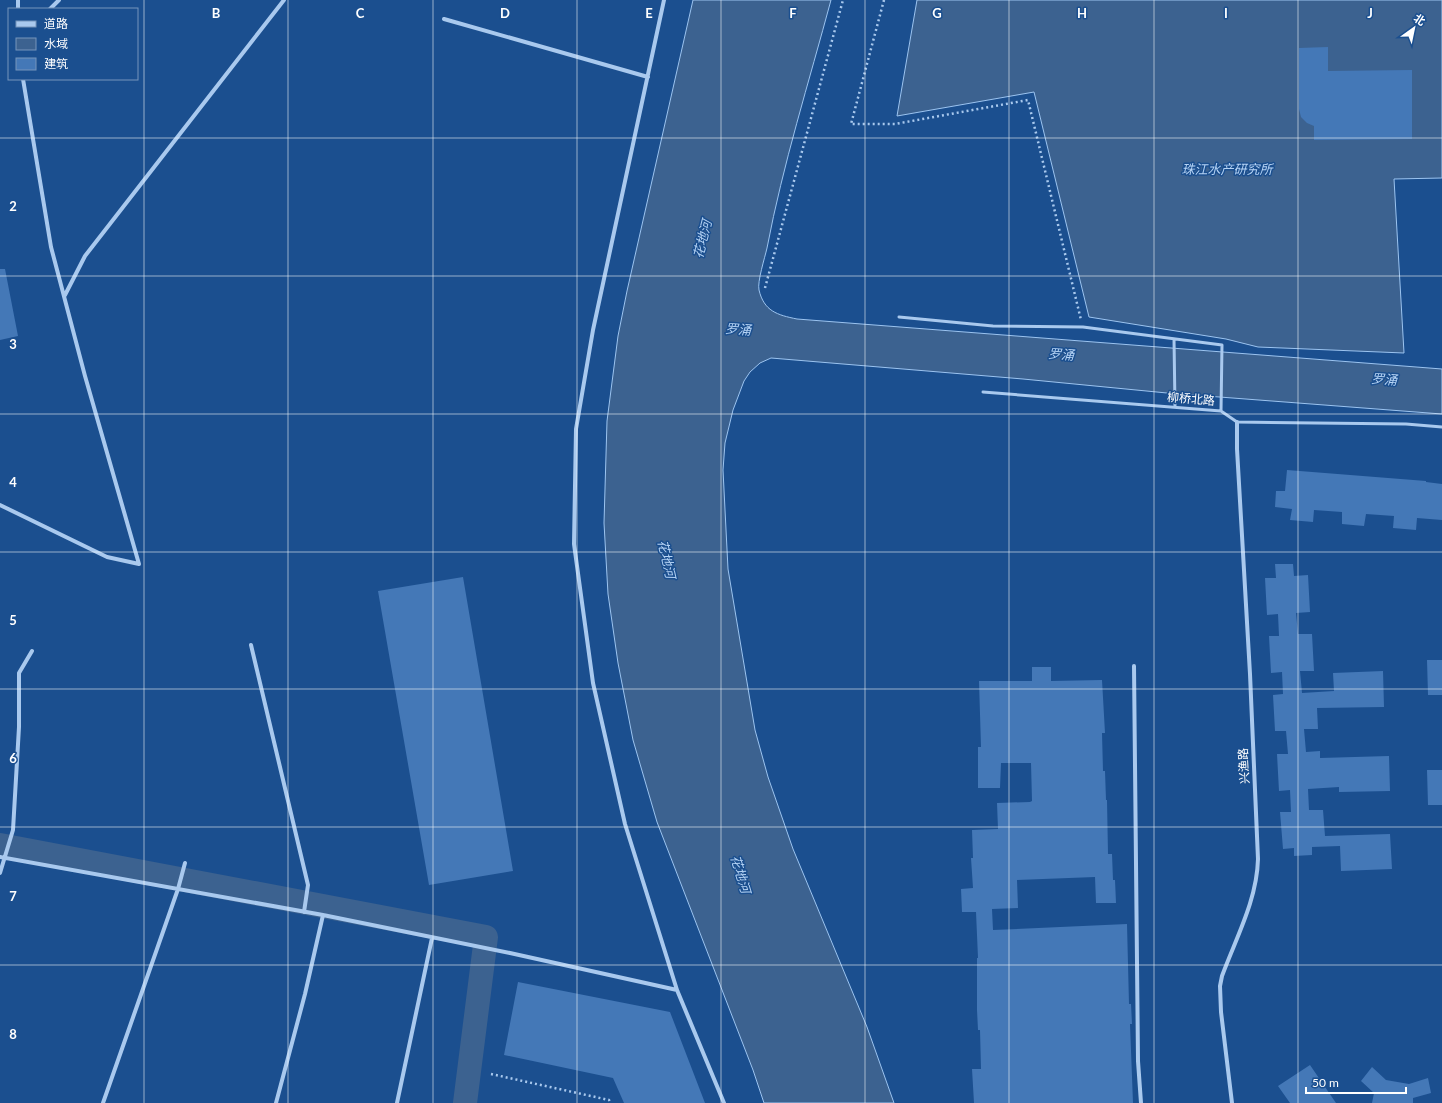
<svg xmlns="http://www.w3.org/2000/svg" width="1442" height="1103" font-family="Lato,'Noto Sans SC',sans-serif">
<rect width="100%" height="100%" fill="#1b4f8f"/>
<path fill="#3c6290" stroke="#9cc4f0" d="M693,0H831C809,82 783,164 767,248C765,257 757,282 759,290C764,311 777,315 797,319L1442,369V414L1167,393L1023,379L771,358L760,363L750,372L744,381L733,410L725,443L723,470L728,569L755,730L768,777L793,849L867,1027L894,1103H764L753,1070L657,822L633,740L618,663L608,594L604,523L607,421L618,336L627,291Z
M917,0H1442V178L1394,179L1404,353L1258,347L1226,339L1089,317L1034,92L897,116Z"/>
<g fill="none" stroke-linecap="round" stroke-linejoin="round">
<path stroke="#3c6290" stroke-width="24" d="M0,845L486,937L465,1103"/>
</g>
<path fill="#4478b7" d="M1328,47V71L1412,70V139L1314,140V126L1307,123L1301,117L1299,109V48Z
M0,269H5L18,336L0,340Z
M1287,470L1426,481V482L1442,484V520L1417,518L1416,530L1393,528L1394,516L1366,514L1364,526L1342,524V512L1314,510L1313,522L1290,520L1292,509L1275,507L1276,491H1285Z
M1275,564H1293L1294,576L1308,575L1310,612L1296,613L1298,634H1312L1314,671H1300L1302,693L1334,691L1333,673L1383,671L1384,707L1317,708L1318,729H1304L1306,752L1320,751V758L1389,756L1390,791L1339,792V787L1308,789L1309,810H1323L1325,836L1390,834L1392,869L1341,871L1340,846L1312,847V855L1294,856V848L1283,849L1280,812H1291L1290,790L1279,791L1277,754H1288L1286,731H1275L1273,695L1283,694L1282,672L1271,673L1269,636H1279L1278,614L1267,615L1265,578H1276Z
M463,577L513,871L429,885L378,591Z
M1427,660H1442V695H1428Z
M1032,667H1051V681L1102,680L1105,733H1102L1103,771H1105L1106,800H1107L1108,854H1112L1113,880H1115L1116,903H1096L1095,877L1017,880L1018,908L992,909L993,930L1127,924L1129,1004H1131L1132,1024H1130L1133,1103H974L972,1069H981L980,1030H978L977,1010V958H978L976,912H962L961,889L973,888L971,858H973L972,830L998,829L997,803L1030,802L1032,801L1031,763H1001L1000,788H978V747H981L979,681H1032Z
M1427,770H1442V805H1428Z
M518,982L670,1012L705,1103H624L613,1078L504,1055Z
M1310,1065L1336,1103H1290L1278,1086Z
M1372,1067L1386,1080L1409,1084L1428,1078L1431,1093L1413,1098V1103H1372L1374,1093L1361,1081Z"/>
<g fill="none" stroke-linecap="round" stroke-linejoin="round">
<path stroke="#a9c9ee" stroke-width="2.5" stroke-dasharray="2 3" stroke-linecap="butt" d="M884,0L851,124H895L1028,100L1081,320
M765,288L843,0
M491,1074L609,1100L610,1103"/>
<path stroke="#a9c9ee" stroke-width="3" d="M899,317L993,326L1083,327L1222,345L1221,411
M1174,339L1175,407
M983,392L1221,411L1237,422L1406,424L1442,427"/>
<path stroke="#a9c9ee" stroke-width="4" d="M18,0V9
M664,0L593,330L576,429L574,544L593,683L625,824L677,990L724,1103
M50,9L59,0
M444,19L648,77
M65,295L85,256L284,0
M0,505L107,557L139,564L85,376L51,247L23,79
M251,645L308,885L304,912
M1134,666L1138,1061L1141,1103
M0,857L323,915L510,953L677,990
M0,873L13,830L19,727V673L32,651
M103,1103L178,889L185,863
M276,1103L305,994L323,915
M397,1103L432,938
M1232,1103L1221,1012L1220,986L1222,976C1236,938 1257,900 1258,859L1250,674L1237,449V422"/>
</g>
<path fill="none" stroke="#fff" stroke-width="1" stroke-opacity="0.55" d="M144,0V1103M288,0V1103M433,0V1103M577,0V1103M721,0V1103M865,0V1103M1009,0V1103M1154,0V1103M1298,0V1103M0,138H1442M0,276H1442M0,414H1442M0,552H1442M0,689H1442M0,827H1442M0,965H1442"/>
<g text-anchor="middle" stroke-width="3" stroke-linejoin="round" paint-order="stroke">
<g font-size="12" fill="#fff" stroke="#1b4f8f">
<text transform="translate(1191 399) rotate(5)" y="4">柳桥北路</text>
<text transform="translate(1244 766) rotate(-93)" y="4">兴渔路</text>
</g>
<g font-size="13" font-style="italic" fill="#b5d3f5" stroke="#1b4f8f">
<text x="1227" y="174">珠江水产研究所</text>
<text transform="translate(702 239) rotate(-76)" y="5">花地河</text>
<text transform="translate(738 329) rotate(4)" y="5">罗涌</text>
<text transform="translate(1061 354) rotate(4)" y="5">罗涌</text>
<text transform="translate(1384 379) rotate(4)" y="5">罗涌</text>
<text transform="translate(667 559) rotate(77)" y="5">花地河</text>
<text transform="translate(741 874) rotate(73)" y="5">花地河</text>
</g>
</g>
<g font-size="13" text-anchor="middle" font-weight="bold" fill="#fff" stroke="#1b4f8f" stroke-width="3" stroke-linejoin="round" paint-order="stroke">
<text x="216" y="18">B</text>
<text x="360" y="18">C</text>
<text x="505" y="18">D</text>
<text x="649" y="18">E</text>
<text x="793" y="18">F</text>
<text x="937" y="18">G</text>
<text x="1082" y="18">H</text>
<text x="1226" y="18">I</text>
<text x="1370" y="18">J</text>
<text x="13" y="211">2</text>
<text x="13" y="349">3</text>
<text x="13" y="487">4</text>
<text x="13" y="625">5</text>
<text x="13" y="763">6</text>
<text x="13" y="901">7</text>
<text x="13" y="1039">8</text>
</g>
<rect x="8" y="8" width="130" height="72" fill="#1b4f8f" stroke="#7695bc"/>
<rect x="16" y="21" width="20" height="6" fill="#a9c9ee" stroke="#7695bc"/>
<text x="44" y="28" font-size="12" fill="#ffffff">道路</text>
<rect x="16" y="38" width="20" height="12" fill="#3c6290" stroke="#7695bc"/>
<text x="44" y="48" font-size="12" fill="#ffffff">水域</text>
<rect x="16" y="58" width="20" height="12" fill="#4478b7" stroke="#7695bc"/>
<text x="44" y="68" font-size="12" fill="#ffffff">建筑</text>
<g transform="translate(1414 28) rotate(33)" stroke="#1b4f8f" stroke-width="3" paint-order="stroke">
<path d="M0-3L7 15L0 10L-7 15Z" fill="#ffffff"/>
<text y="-6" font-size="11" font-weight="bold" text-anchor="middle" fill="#ffffff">北</text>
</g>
<path d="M1306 1087v6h100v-6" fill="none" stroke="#ffffff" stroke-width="2"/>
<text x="1312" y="1087" font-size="12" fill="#ffffff" stroke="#1b4f8f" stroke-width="3" paint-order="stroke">50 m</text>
</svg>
